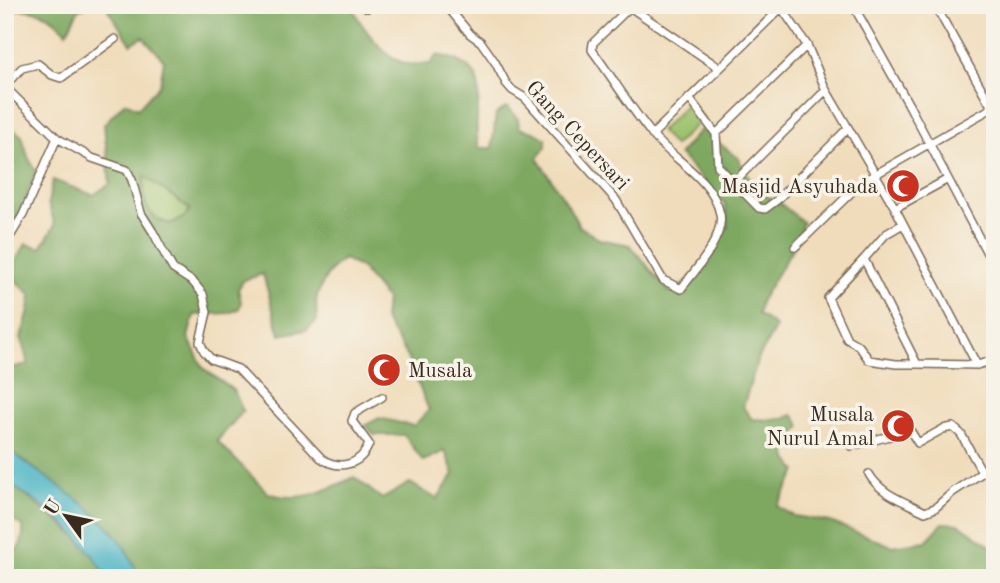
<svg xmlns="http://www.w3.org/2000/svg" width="1000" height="583" font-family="'Old Standard TT',serif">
<rect width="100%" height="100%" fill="#f7f3e8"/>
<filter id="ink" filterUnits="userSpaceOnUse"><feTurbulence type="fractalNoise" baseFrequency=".0143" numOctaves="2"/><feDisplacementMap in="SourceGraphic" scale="14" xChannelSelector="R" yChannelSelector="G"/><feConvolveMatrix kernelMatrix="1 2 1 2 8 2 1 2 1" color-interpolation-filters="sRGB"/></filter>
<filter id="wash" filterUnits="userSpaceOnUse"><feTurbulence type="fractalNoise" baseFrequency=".00686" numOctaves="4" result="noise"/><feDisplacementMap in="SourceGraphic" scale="28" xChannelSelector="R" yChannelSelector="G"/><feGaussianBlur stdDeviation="1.57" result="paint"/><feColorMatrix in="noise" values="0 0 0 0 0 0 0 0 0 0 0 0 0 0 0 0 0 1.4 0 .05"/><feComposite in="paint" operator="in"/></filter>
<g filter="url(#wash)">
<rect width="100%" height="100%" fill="#f0dcba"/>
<path fill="#9dc26c" stroke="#6c7645" stroke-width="2" d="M688,103L703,118L674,146L660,131Z
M144,174L190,210L185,217L170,224C143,217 143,199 144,174Z"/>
<path fill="#7ea860" stroke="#5c693f" stroke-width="2" fill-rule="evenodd" d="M5,5H90L79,9L67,32C48,11 39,10 11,9L5,14Z
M105,5H250L268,8L275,5H353C357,24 388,61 408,64C415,65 423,64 430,64L437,55C503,67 468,105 479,148H492L496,114L507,107L518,119L519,128L534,132L546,139V147L537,158L566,202L579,226L599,239L630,245L669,292C697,283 712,251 728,227L725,204L679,154L701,129L737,157L757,191L781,204L803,222L798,239L760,302L758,314L776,327L758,359L743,407L752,419L775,420L793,415L801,426L786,447L788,459L797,471L777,506L794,516L830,522L892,546L926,541L943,523L959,524L995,549V578H140C133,564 126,547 116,535C85,499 42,477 5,447V369L28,364L21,338L29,310L31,295L15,280V262L26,244L41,248L55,225L48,203L53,180L93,195L110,184L104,124L125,102L138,108L160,84L164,60L143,37L131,44ZM144,176L190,209L185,217L170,224C144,217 143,200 144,176ZM344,259L361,268L386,299L384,320L405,352L429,410L414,426L379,418L366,425L374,435H404L423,461L445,451L454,474L437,499L410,483L382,499L354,477C326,491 299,504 268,493L217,441L243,411L234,391L203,368L188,337L194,315L229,313L239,309L241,302L238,289L244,280L263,274L280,335L306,330L317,321C317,314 315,304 317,297C320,285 333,264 344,259Z
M5,122L22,136L28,157L36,171L21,213L5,239Z
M5,479L75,535L95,557L108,578H5V560C19,551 24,543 23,526L5,516Z"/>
<path fill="#48b4c5" stroke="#426f72" stroke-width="2" d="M5,447C42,477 85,499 116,535C126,547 133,564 140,578H108C89,546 62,519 32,499C22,492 13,488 5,479Z"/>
</g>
<g filter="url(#ink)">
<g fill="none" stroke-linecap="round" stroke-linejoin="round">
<g stroke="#7a6855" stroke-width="10">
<path id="street" d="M446,5L470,34L481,42L495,62L506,83L512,90L525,98L616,200L663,280L681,289C694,272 725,237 720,214C713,178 672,160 651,133C630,107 612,77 592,50L593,43L629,8L633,9L718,67
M853,5L910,107L995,268
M935,5L995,113
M781,7L807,45L826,90L895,208L948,179
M367,8L368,5
M5,85L22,68L38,64L52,75L61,78L115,39
M5,87L57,138L92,158L127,170L132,180L141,213L153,232L169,262L173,269L193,282L203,294L207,312L200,342L204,351L211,359L238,369L321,458C339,471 361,465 369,444L352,421L355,413L382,397
M689,98L716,134L718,166L759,208L765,209L777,200L848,128
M716,134L807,45
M652,135L783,6
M734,182L826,90
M895,208L977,365L995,360
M903,224L886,234L864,259L917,364L977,365
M5,245L23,215L57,138
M795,247L862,182L992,108
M864,259L828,298L847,339L859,346L869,360L896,364H917
M851,446L890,436L908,427L918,443L943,429L953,427L961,434L982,472
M869,474C880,494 906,502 925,512L935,508L953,492L995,464"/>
</g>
<use href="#street" stroke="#fff" stroke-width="7"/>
</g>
</g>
<defs>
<g id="mosque-disc" transform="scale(1.75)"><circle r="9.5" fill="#c8321e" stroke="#f7f3e8"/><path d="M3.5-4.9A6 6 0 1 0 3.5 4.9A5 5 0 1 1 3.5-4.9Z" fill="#fff"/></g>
</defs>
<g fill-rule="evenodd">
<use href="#mosque-disc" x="903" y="186"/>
<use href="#mosque-disc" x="384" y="370"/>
<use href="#mosque-disc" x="898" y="426"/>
</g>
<g text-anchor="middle" stroke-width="7" stroke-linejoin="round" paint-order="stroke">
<g font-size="21" fill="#3b2a1e" stroke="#f7f3e8">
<text transform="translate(578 135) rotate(47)" y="7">Gang Cepersari</text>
</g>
<g font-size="21" fill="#3b2a1e" stroke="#f7f3e8" text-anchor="end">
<text x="878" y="193">Masjid Asyuhada</text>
<text x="408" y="377" text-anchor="start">Musala</text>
<text x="874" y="421">Musala<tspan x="874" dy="24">Nurul Amal</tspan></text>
</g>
</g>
<rect width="1000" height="583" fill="none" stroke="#f7f3e8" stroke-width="28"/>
<g transform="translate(66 516) rotate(303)" stroke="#f7f3e8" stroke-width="5" paint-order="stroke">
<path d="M0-5L12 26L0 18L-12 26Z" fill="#3b2a1e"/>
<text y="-10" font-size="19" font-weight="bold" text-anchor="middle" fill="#3b2a1e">U</text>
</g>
</svg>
